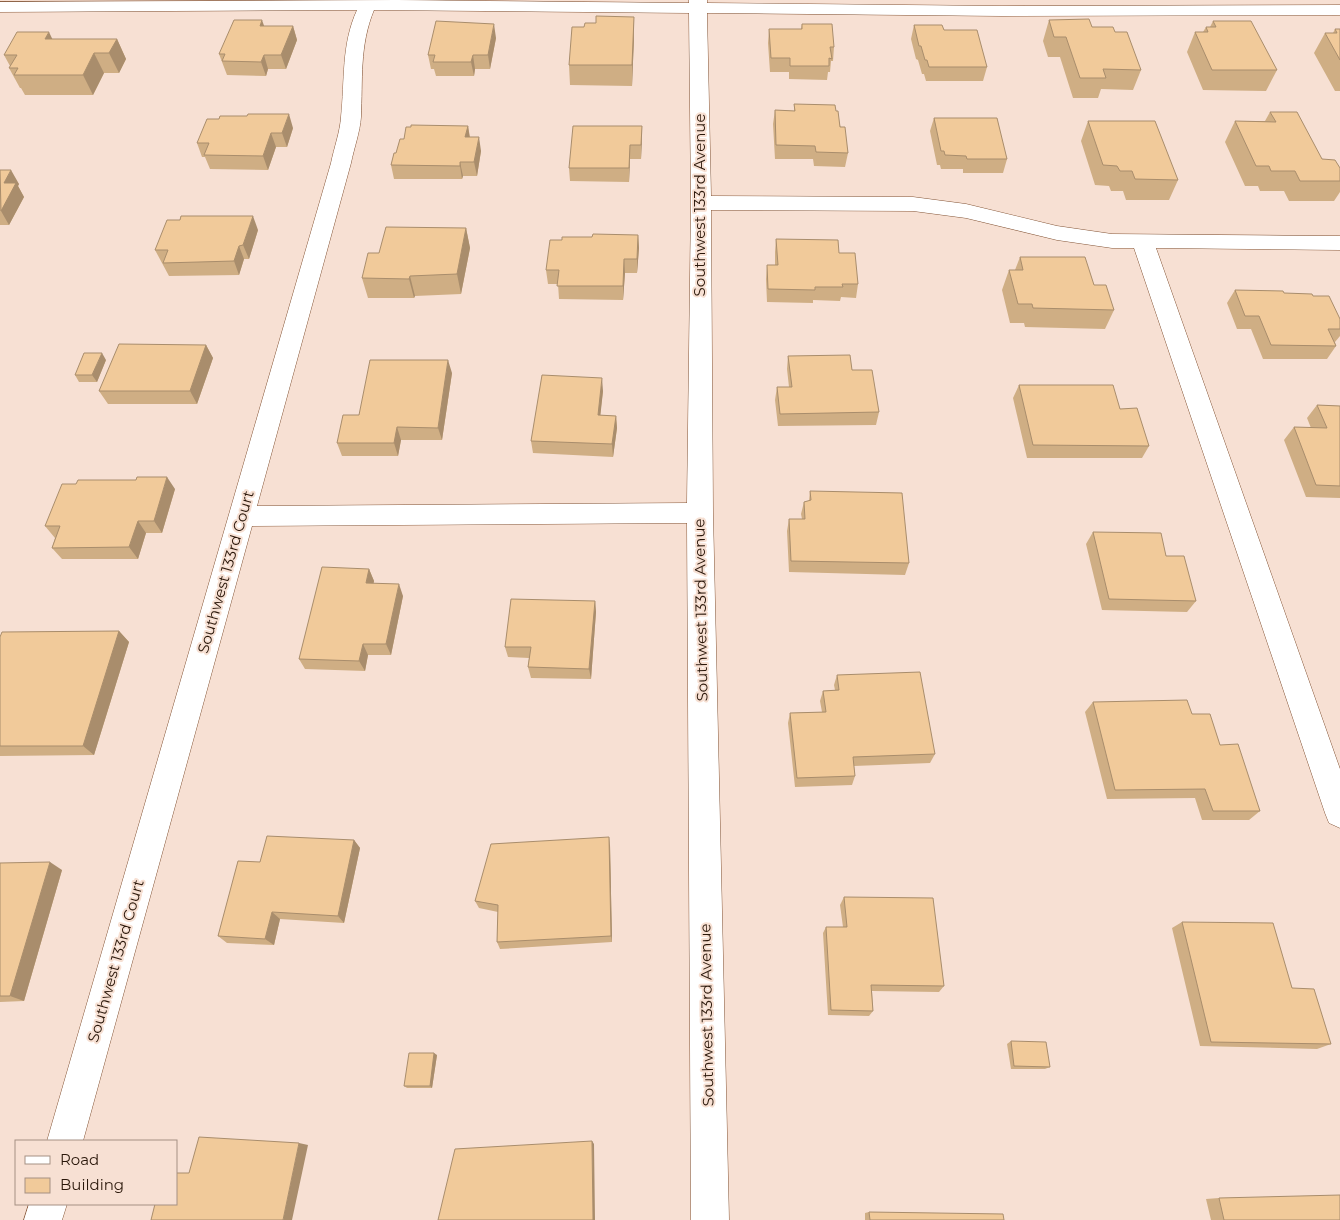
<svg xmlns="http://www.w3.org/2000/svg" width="1340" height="1220" font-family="Montserrat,sans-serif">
<rect width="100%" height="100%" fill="#f7e0d3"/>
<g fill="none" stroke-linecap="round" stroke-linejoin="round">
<g stroke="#845537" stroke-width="1">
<path id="minor" d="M397,0L689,3V0H707V3L1001,6L1340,5V15L1001,16L707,13L711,196L913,197L966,204L1057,226L1112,234L1340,236V250L1156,248L1340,769V828L1329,823L1325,813L1134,248H1112L1057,240L966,218L913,211L711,210L713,513L729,1220H691L687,523L252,526L83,1141H47L331,163C334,148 340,132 341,117C345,80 341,45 357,10L0,12V2ZM374,10L689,13L691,203L687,503L257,506L351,163C354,148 360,132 361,117C363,80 359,46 374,10Z
M29,1204H67L62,1220H24Z"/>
</g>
<use href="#minor" fill="#fff" fill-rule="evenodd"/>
</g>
<path fill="#cfae84" d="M634,17V37L632,86L570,85L569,65L584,27L596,23Z
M1049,20L1092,27L1115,32L1141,70L1133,90L1101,89L1098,98H1073L1060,57H1048L1043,41Z
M1213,21L1277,70L1266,91L1203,90L1187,52L1195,32H1203L1206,27H1210Z
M802,24L834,47L833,61H831L830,72H828L827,80L789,79V72H770L768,43L769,29H801Z
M914,25L944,30L987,67L983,81H926L924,74H922L918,60L916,59L911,39Z
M264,26H293L297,40L286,69H268L266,76L227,75L219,54Z
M1335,29H1340V91H1335L1314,53L1325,33H1333Z
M496,38L490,69H475L474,76H436L434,69H431L428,55Z
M52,39H117L126,59L119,73H104L93,95H25L21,88H20L9,68L10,66L4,55Z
M794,104L836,111L848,153L845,167L814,166L813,159H775L773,124L775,110L794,111Z
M1270,112L1322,159L1340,168V192L1334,201H1289L1284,191H1260L1258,186H1245L1225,142L1235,121H1265Z
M934,118L1007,159L1003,173H963V169H941L940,165H937L930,131Z
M1088,121L1178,180L1169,200H1126L1123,191H1111L1109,186L1095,185L1081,141Z
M468,126L470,137L481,151L477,176H463L462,179H394L391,165L404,139Z
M642,126L641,159H630L629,182L570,181L569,168Z
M293,128L287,147H276L268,170L210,169L205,157H202L197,143Z
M0,170L19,184L18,186L24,197L9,225H0Z
M466,228L470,248L461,294L415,296L414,298H368L362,278Z
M258,230L249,259H244L239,275L169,276L155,250Z
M638,235L639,248L637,273H625L623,300L559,299L558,284H548L546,270L592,237Z
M776,239L839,253L858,284L856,298L841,297L840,301L813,300V303L767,302L766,279L767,265H775V252Z
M1020,257L1094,285L1114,310L1105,329L1025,327L1024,323H1010L1002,290L1009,270H1015Z
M1235,290L1313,296L1340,319V336L1335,342L1336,346L1327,359H1263L1251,329H1237L1227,303Z
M206,345L213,358L197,404H108L99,391Z
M788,356L852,370L879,412L876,425L778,426L775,400L777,387H789L787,369Z
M106,360L97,382H79L75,375Z
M452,373L442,440H401L398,456H342L337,443L359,415Z
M1019,385L1120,409L1149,446L1142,458H1027L1013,398Z
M603,391L600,415L616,416L617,428L613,457L533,453L531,441Z
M1317,405L1340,406V498L1306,497L1284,440L1294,427L1311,428L1307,418Z
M175,489L162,533H146L138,559H62L52,548L55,538L45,526Z
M810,491L909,563L905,575L789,572L787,531L789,519H802L801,514L804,502L809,501Z
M1093,532L1166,556L1196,601L1187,612L1102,610L1086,544Z
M369,569L374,581L373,584L403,596L391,655H368L365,671L305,669L299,659Z
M595,601L596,612L591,679L531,678L528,667L529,658L508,657L505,647Z
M119,631L129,642L94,755L0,756V637Z
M837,675L935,754L930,763L854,766L855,776L852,785L795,787L788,723L790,713L822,712L820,701L823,691L835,690L834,685Z
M1093,702L1192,714L1260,811L1249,820H1202L1195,798L1107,799L1085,712Z
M354,840L360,848L344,923L280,919L274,945L227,943L218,936L260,862Z
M610,845L612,942L500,949L497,942L498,912L479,908L475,901Z
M0,863L62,870L24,1001L0,1002Z
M844,897L944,986L939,992L872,991L873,1011L869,1016L828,1015L823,933L826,927H843L840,905Z
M1182,922L1292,988L1331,1044L1317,1049L1200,1046L1172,928Z
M1011,1041L1050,1067L1045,1069H1011L1007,1044Z
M437,1055L432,1088H407L404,1086Z
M1219,1198L1340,1220H1211L1206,1199Z
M869,1212L1004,1220H865V1213Z"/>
<path fill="#a98d6c" d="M634,17V37L632,86V65Z
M262,20L267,34L260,26Z
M494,24L496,38L490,69L488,55Z
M293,26L297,40L286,69L281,55Z
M49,32L59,53L45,39Z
M117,39L126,59L119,73L109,53Z
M94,53L104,73L93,95L83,75Z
M264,55L268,69L266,76L261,62Z
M473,55L475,69L474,76L471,62Z
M289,114L293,128L287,147L282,133Z
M468,126L470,140L465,137Z
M642,126V140L641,159V145Z
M271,133L276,147L268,170L263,156Z
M479,137L481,151L477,176L474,162Z
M630,145V159L629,182V168Z
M460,162L463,176L462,179L460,166Z
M11,170L19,184L18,186L24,197L9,225L1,211L4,183Z
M253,216L258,230L249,259L243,245Z
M466,228L470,248L461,294L457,274Z
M638,235L639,248L637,273V259Z
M239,246L244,259L239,275L234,261Z
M624,259L625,273L623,300V286Z
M410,276L415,296L414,298L409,279Z
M206,345L213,358L197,404L190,391Z
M102,353L106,360L97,382L92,375Z
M448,360L452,373L442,440L438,428Z
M602,378L603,391L599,428L598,415Z
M616,416L617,428L613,457L612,444Z
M397,427L401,440L398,456L394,443Z
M167,477L175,489L162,533L154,521Z
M138,521L146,533L138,559L129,547Z
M369,569L374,581L371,595L366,583Z
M399,584L403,596L391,655L386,644Z
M595,601L596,612L591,679L589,669Z
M119,631L129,642L94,755L83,746Z
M363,644L368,655L365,671L359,661Z
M609,837L610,845L612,942L611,936Z
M354,840L360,848L344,923L338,916Z
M50,862L62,870L24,1001L10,996Z
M272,912L280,919L274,945L265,939Z
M434,1053L437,1055L432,1088L430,1086Z
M592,1141L594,1144L595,1220H593Z
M299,1143L308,1145L292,1220H283Z"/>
<path fill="#f1ca9a" stroke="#a98d6c" d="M596,16L634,17L632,65H569L572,27H584L585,23H596Z
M1089,19L1092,27H1113L1115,32H1127L1141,70L1103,69L1106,78H1080L1066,37H1054L1049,20Z
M234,20H262L260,26H293L281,55H264L261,62L222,61L225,54H219Z
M436,21L494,24L488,55H473L471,62H433L435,55H428Z
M1213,21H1251L1277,70H1212L1195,32H1208L1206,27H1216Z
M802,24H832L834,47H830L832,59L829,58V66H790V58H771L769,29H802Z
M914,25H942L944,30H977L987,67H929L927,60H925L921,46H919Z
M1335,29H1340V60L1325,33H1337Z
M17,32H49L45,39H117L109,53H94L83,75H14L18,68H9L17,55H4Z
M794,104L835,105L836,111H838L840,127H845L848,153L816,152L815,146L776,145L775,110L795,111Z
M1270,112H1297L1322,159L1335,160L1340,168V181H1300L1295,171H1271L1269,166H1256L1235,121L1276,122Z
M248,114H289L282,133H271L263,156L204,155L209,143H197L207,119H219L220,116H247Z
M934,118H997L1007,159H967L966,156L945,155L944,151H941Z
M1088,121H1155L1178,180L1135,179L1132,171H1120L1117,166L1103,165Z
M411,125L468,126L465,137H479L474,162H460V166L391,165L394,153H396L400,139H404L406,127H411Z
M573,126H642L641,145H630L629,168H569Z
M0,170H11L4,183H16L1,211Z
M181,216H253L243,245L239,246L234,261L163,263L168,250H155L167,220H180Z
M386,227L466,228L457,274L410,276L409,279L362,278L368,253H379Z
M593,234L638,235L637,259H624L623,286H557L559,270H546L550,240H562V237H592Z
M776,239L838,240L839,253H855L858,284H842L843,287H815V290L768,289L767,265H778Z
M1020,257H1085L1094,285H1106L1114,310L1033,308L1032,304H1018L1009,270H1023Z
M1235,290L1283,291L1284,293L1312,294L1313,296H1329L1340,319V329H1328L1336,346L1271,345L1259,316H1245Z
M119,344L206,345L190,391H99Z
M84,353H102L92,375H75Z
M850,355L852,370H872L879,412L780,414L777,387H792L788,356Z
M370,360H448L438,428L397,427L394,443H337L343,415H359Z
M542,375L602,378L598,415L616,416L612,444L531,441Z
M1019,385H1113L1120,409L1137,408L1149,446L1033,445Z
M1317,405L1340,406V486L1316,485L1294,427L1327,428Z
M137,477H167L154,521H138L129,547L52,548L60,526H45L62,484H76L78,480H136Z
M810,491L902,493L909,563L791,561L789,519H805L804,502L811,500Z
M1093,532L1161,533L1166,556H1184L1196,601L1109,599Z
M322,567L369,569L366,583L399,584L386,644H363L359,661L299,659Z
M511,599L595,601L589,669L528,667L531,647H505Z
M119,631L83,746H0V637L2,632Z
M920,672L935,754L853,757L855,776L797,778L790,713L826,712L823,691L839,690L837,675Z
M1187,700L1192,714H1210L1220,745L1238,744L1260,811H1213L1205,789L1115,790L1093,702Z
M267,836L354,840L338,916L272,912L265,939L218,936L238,861L260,862Z
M609,837L611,936L497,942L498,905L475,901L491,844Z
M50,862L10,996H0V863Z
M844,897L933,898L944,986L871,985L873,1011L831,1010L826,927H847Z
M1182,922L1273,923L1292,988L1314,989L1331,1044L1211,1042Z
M1011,1041L1046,1042L1050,1067L1014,1066Z
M409,1053H434L430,1086H404Z
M199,1137L299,1143L283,1220H151L155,1204H176V1173H189Z
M592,1141L593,1220H438L455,1149Z
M1340,1195V1220H1224L1219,1198Z
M869,1212L1003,1214L1004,1220H870Z"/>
<g text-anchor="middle" stroke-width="4" stroke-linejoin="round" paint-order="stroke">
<g font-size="15" fill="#2a170a" stroke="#f7e0d3">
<text transform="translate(700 205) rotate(-90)" y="5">Southwest 133rd Avenue</text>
<text transform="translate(226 572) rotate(-74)" y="5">Southwest 133rd Court</text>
<text transform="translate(701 610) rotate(-91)" y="5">Southwest 133rd Avenue</text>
<text transform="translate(116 961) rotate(-74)" y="5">Southwest 133rd Court</text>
<text transform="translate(707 1015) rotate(-91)" y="5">Southwest 133rd Avenue</text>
</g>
</g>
<rect x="15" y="1140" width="162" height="65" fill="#f7e0d3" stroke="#a59083"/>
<rect x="25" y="1156" width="25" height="8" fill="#ffffff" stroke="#a59083"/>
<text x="60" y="1165" font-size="15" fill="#2a170a">Road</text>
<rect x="25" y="1178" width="25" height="15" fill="#f1ca9a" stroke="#a59083"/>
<text x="60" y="1190" font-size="15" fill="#2a170a">Building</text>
</svg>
